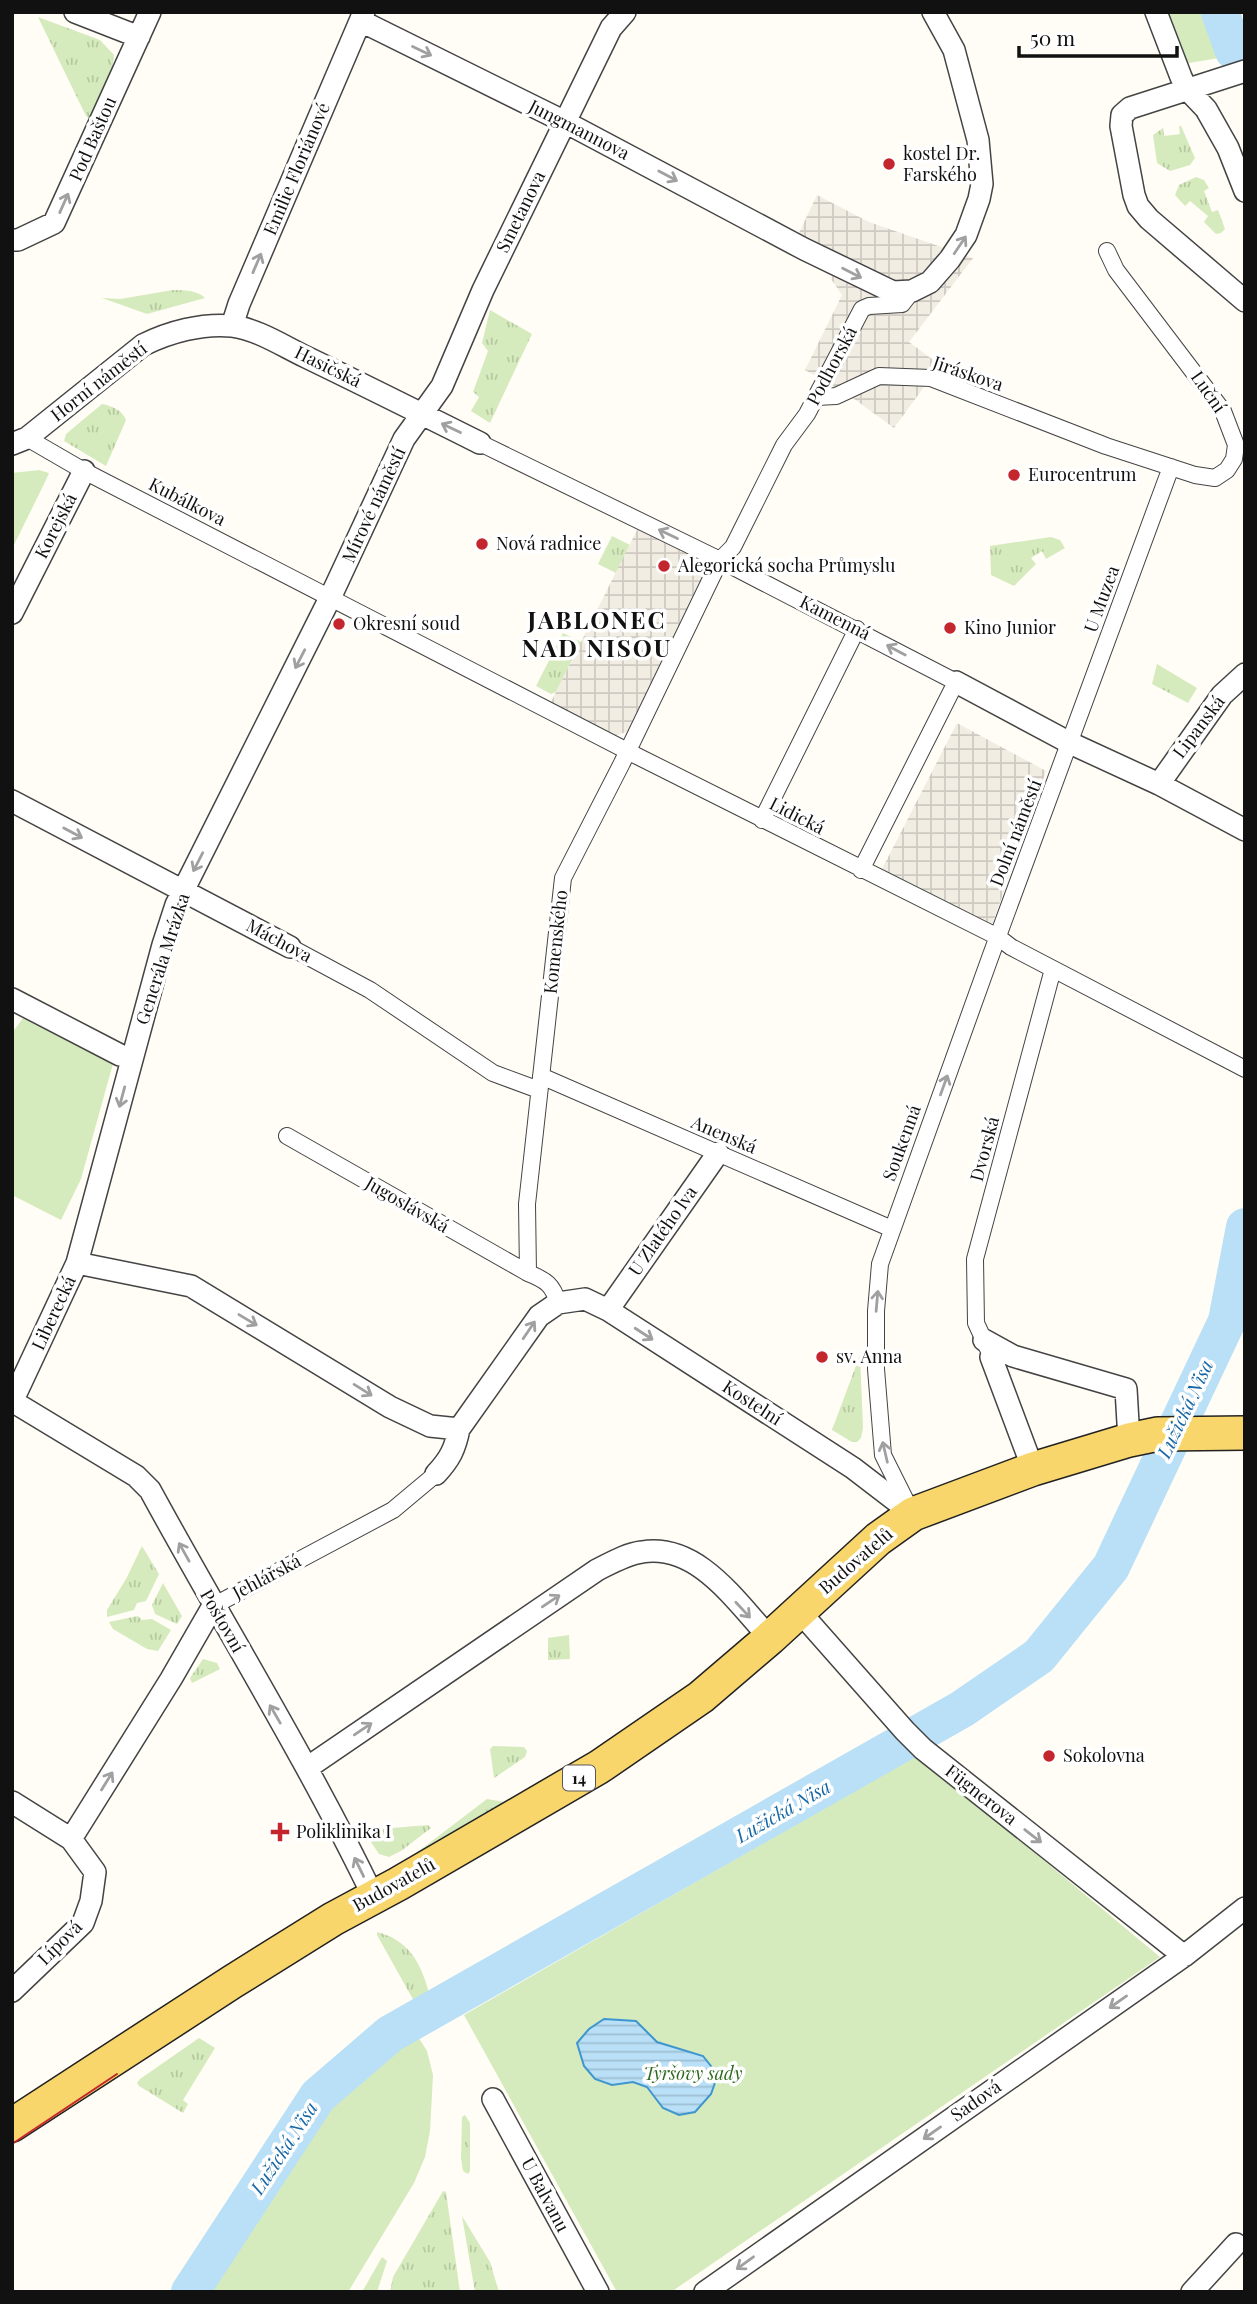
<svg xmlns="http://www.w3.org/2000/svg" width="1257" height="2304" font-family="'Playfair Display',serif">
<defs>
<pattern id="grass-tufts" width="24" height="20" patternUnits="userSpaceOnUse" patternTransform="scale(1.75)"><rect width="24" height="20" fill="#d5ebbd"/><path d="M3 7l-1-3M5 7V3M7 7l1-3M15 17l-1-3M17 17v-4M19 17l1-3" fill="none" stroke="#b6c8a1"/></pattern>
<pattern id="plaza-grid" width="8" height="8" patternUnits="userSpaceOnUse" patternTransform="scale(1.75)"><rect width="8" height="8" fill="#f1ede2"/><path d="M0 4h8M4 0v8" fill="none" stroke="#cecac1"/></pattern>
<pattern id="water-rules" width="6" height="5" patternUnits="userSpaceOnUse" patternTransform="scale(1.75)"><rect width="6" height="5" fill="#b9e0f7"/><path d="M0 2.5h6" fill="none" stroke="#9ebfd3"/></pattern>
</defs>
<rect width="100%" height="100%" fill="#fffdf5"/>
<path fill="url(#grass-tufts)" d="M38,17L100,40L114,55L112,69L90,119L86,116Z
M1179,126H1181L1195,158L1190,165L1170,171L1157,163L1153,135L1163,128L1164,136L1180,134Z
M1196,177L1204,180L1209,188L1204,191L1212,212L1218,210L1225,229L1221,233L1216,234L1204,222L1208,216L1190,201L1185,206L1175,195L1179,185Z
M173,290C184,290 197,290 205,298L147,314L102,298L120,299Z
M490,310L532,334L490,423L471,411L479,397L473,392L488,351L482,343Z
M102,404C112,406 122,410 126,420L106,466L64,441L66,434Z
M612,536L630,545L616,573L598,564Z
M1051,537L1060,540L1065,548L1046,559L1042,551L1031,558L1036,564L1014,586L991,575L990,546Z
M563,633L581,642L556,692L551,694L536,686Z
M1157,664L1197,688L1188,703L1152,684Z
M860,1355L863,1428L861,1438L857,1442H852L832,1430Z
M142,1546L159,1574L146,1601L137,1603L134,1610L107,1617V1610L126,1579Z
M163,1583L182,1616L177,1624L155,1614L152,1605Z
M138,1616L142,1620L152,1619L171,1630L158,1651L147,1649L113,1629L109,1622Z
M569,1635L570,1659L548,1660V1638Z
M203,1659L217,1663L220,1669L192,1683L190,1678Z
M493,1746L524,1747L527,1751L525,1757L494,1778L490,1749Z
M487,1799L511,1803L407,1860Z
M428,1825L431,1828L401,1851L389,1857L379,1854L365,1833L368,1830Z
M377,1932C409,1940 421,1963 429,1993L415,2003L377,1935Z
M199,2038L215,2048L183,2100L188,2104L183,2113L139,2086L137,2083L140,2079Z
M465,2115L470,2123V2171L468,2174L463,2171L461,2158L462,2117Z
M443,2191L446,2192L460,2292H390L393,2277Z
M462,2216L490,2262L499,2292H475Z
M382,2257L387,2261L377,2292H362Z"/>
<path fill="#d5ebbd" d="M1167,12H1215L1231,56L1183,64Z
M39,470L49,473L45,482L12,549V473Z
M26,1014L114,1060L81,1179L61,1220L12,1195V1033Z
M917,1755L1160,1957L671,2292H617L464,2015Z
M412,2027L427,2051L433,2075L430,2131L425,2157L414,2183L348,2292H202L310,2125L364,2065Z"/>
<path fill="url(#plaza-grid)" d="M817,195L869,222L973,258L909,342L940,365L894,428L850,396L805,370L842,295L831,279L832,276L789,254Z
M639,526L713,563L627,732L616,735L551,702Z
M957,723L1046,771L991,928L880,873Z"/>
<path fill="url(#water-rules)" stroke="#3f96cf" stroke-width="2" d="M604,2019L636,2021L657,2042L703,2056L714,2070L716,2080L711,2094L695,2112L679,2115L663,2108L647,2087L633,2082L612,2085L595,2079L584,2066L577,2043L589,2029Z"/>
<g fill="none" stroke-linecap="round" stroke-linejoin="round">
<path stroke="#b9e0f7" stroke-width="38" d="M1220,12L1234,51
M190,2292L318,2096L390,2034L962,1709L1039,1656L1111,1567L1227,1321L1245,1227"/>
<g stroke="#444" stroke-width="18">
<path id="pedestrian" d="M816,397L836,396L879,376L931,378L1106,446L1195,475L1215,478L1227,470L1234,459L1236,445L1223,411L1116,270L1107,251
M27,438L84,471L639,757L998,937L1011,947L1245,1069
M480,443L720,560L956,682L861,870
M762,820L857,629
M290,947L370,990L493,1073L539,1090
M541,1076L892,1229
M287,1136L528,1273
M558,1303C553,1285 546,1280 528,1273L527,1204L563,878L622,763L720,560L733,547L784,445L807,414L862,309L869,306L902,304L912,291
M988,1349L976,1323L975,1259L1053,969
M910,1509L883,1455L876,1369V1311L880,1264L991,955L1171,467
M213,1606L393,1510L436,1474"/>
</g>
<g stroke="#444" stroke-width="24">
<path id="minor" d="M75,12L139,37
M1156,12L1181,77L1186,88L1206,109L1228,148L1245,191
M361,21L565,122L804,249L893,292L912,291L930,282L950,259L966,235L979,199L982,184L978,140L954,50L933,12
M1245,71L1130,108L1122,115L1121,126L1134,195L1138,206L1149,219L1245,301
M12,240H18L54,223L150,12
M232,326L239,304L364,12
M12,444L27,438L143,345C169,332 202,323 232,326C257,329 283,346 306,357C364,385 422,414 480,443
M12,613L84,471
M956,682L1070,743L1159,784L1245,830
M1159,784L1222,695L1245,674
M12,801L290,947
M12,999L120,1055
M77,1263L191,1286L390,1407L430,1426L459,1429L539,1316L558,1303L585,1299L608,1310L853,1468L913,1514
M608,1310L718,1153
M984,1340L1013,1356L1126,1389L1129,1440
M991,1357L1033,1469
M12,1401L136,1476L150,1490C224,1626 306,1757 373,1896
M12,1402L77,1263L163,945L176,905L330,598L404,439L442,386L483,290L611,28L625,12
M436,1474C450,1459 455,1449 459,1429
M799,1611L905,1731L923,1749L1184,1956
M307,1768L597,1570C611,1563 626,1554 642,1552C698,1543 736,1602 770,1638
M12,1802L71,1839L95,1872L91,1901L83,1923L12,1991
M71,1839L171,1679L213,1606
M493,2099L598,2292
M705,2292L1184,1956L1245,1908
M1192,2292L1236,2244"/>
</g>
<g stroke="#222" stroke-width="36">
<path id="primary" d="M12,2125L232,1982L333,1919L398,1884L599,1767L701,1697L770,1638L878,1539L913,1514L1033,1469L1129,1440L1158,1434L1245,1433"/>
</g>
<use href="#pedestrian" stroke="#fff" stroke-width="16"/>
<use href="#minor" stroke="#fff" stroke-width="21"/>
<use href="#primary" stroke="#f9d66b" stroke-width="33"/>
<path stroke="#c4262e" stroke-width="2" d="M12,2144L117,2074"/>
</g>
<defs><path id="oneway-shaft" d="M-6 0H5M1.5-3L5.5 0L1.5 3" fill="none" stroke-width="1.6" stroke-linecap="round" stroke-linejoin="round" transform="scale(1.75)"/></defs>
<g stroke="#a0a0a0">
<use href="#oneway-shaft" transform="translate(422 51) rotate(26)"/>
<use href="#oneway-shaft" transform="translate(668 176) rotate(28)"/>
<use href="#oneway-shaft" transform="translate(64 203) rotate(-66)"/>
<use href="#oneway-shaft" transform="translate(960 245) rotate(-56)"/>
<use href="#oneway-shaft" transform="translate(257 263) rotate(-67)"/>
<use href="#oneway-shaft" transform="translate(852 273) rotate(27)"/>
<use href="#oneway-shaft" transform="translate(451 428) rotate(-154)"/>
<use href="#oneway-shaft" transform="translate(668 534) rotate(-154)"/>
<use href="#oneway-shaft" transform="translate(896 650) rotate(-152)"/>
<use href="#oneway-shaft" transform="translate(300 659) rotate(117)"/>
<use href="#oneway-shaft" transform="translate(73 833) rotate(28)"/>
<use href="#oneway-shaft" transform="translate(198 862) rotate(117)"/>
<use href="#oneway-shaft" transform="translate(944 1085) rotate(-70)"/>
<use href="#oneway-shaft" transform="translate(122 1097) rotate(105)"/>
<use href="#oneway-shaft" transform="translate(877 1301) rotate(-85)"/>
<use href="#oneway-shaft" transform="translate(248 1320) rotate(31)"/>
<use href="#oneway-shaft" transform="translate(529 1330) rotate(-56)"/>
<use href="#oneway-shaft" transform="translate(644 1334) rotate(33)"/>
<use href="#oneway-shaft" transform="translate(363 1390) rotate(32)"/>
<use href="#oneway-shaft" transform="translate(885 1452) rotate(-103)"/>
<use href="#oneway-shaft" transform="translate(184 1552) rotate(-119)"/>
<use href="#oneway-shaft" transform="translate(551 1601) rotate(-34)"/>
<use href="#oneway-shaft" transform="translate(743 1610) rotate(47)"/>
<use href="#oneway-shaft" transform="translate(275 1714) rotate(-120)"/>
<use href="#oneway-shaft" transform="translate(363 1729) rotate(-34)"/>
<use href="#oneway-shaft" transform="translate(107 1781) rotate(-58)"/>
<use href="#oneway-shaft" transform="translate(1033 1836) rotate(38)"/>
<use href="#oneway-shaft" transform="translate(359 1867) rotate(-116)"/>
<use href="#oneway-shaft" transform="translate(1118 2002) rotate(145)"/>
<use href="#oneway-shaft" transform="translate(932 2133) rotate(145)"/>
<use href="#oneway-shaft" transform="translate(745 2263) rotate(144)"/>
</g>
<g fill="#c4262e" stroke="#fff" stroke-width="2.5">
<circle cx="889" cy="164" r="7"/>
<circle cx="1014" cy="475" r="7"/>
<circle cx="482" cy="544" r="7"/>
<circle cx="664" cy="566" r="7"/>
<circle cx="339" cy="624" r="7"/>
<circle cx="950" cy="628" r="7"/>
<circle cx="822" cy="1357" r="7"/>
<circle cx="1049" cy="1756" r="7"/>
<path d="M276.5 1821.5h7v7h7v7h-7v7h-7v-7h-7v-7h7z"/>
</g>
<g text-anchor="middle" stroke-width="7" stroke-linejoin="round" paint-order="stroke">
<rect fill="#fff" stroke="#585858" stroke-width="2" x="563" y="1765.5" width="32" height="25" rx="5"/>
<g font-size="16" font-weight="bold" fill="#111">
<text x="579" y="1784">14</text>
</g>
<g font-size="18" fill="#111" stroke="#fff">
<text transform="translate(579 130) rotate(27)" y="6">Jungmannova</text>
<text transform="translate(93 139) rotate(-66)" y="6">Pod Baštou</text>
<text transform="translate(297 169) rotate(-67)" y="6">Emilie Floriánové</text>
<text transform="translate(521 212) rotate(-64)" y="6">Smetanova</text>
<text transform="translate(832 366) rotate(-62)" y="6">Podhorská</text>
<text transform="translate(328 367) rotate(26)" y="6">Hasičská</text>
<text transform="translate(968 374) rotate(19)" y="6">Jiráskova</text>
<text transform="translate(99 382) rotate(-38)" y="6">Horní náměstí</text>
<text transform="translate(1208 392) rotate(55)" y="6">Luční</text>
<text transform="translate(187 502) rotate(27)" y="6">Kubálkova</text>
<text transform="translate(374 505) rotate(-65)" y="6">Mírové náměstí</text>
<text transform="translate(56 526) rotate(-63)" y="6">Korejská</text>
<text transform="translate(1102 599) rotate(-70)" y="6">U Muzea</text>
<text transform="translate(835 618) rotate(27)" y="6">Kamenná</text>
<text transform="translate(1199 727) rotate(-53)" y="6">Lipanská</text>
<text transform="translate(797 816) rotate(27)" y="6">Lidická</text>
<text transform="translate(1016 833) rotate(-69)" y="6">Dolní náměstí</text>
<text transform="translate(279 941) rotate(28)" y="6">Máchova</text>
<text transform="translate(556 942) rotate(-84)" y="6">Komenského</text>
<text transform="translate(163 959) rotate(-72)" y="6">Generála Mrázka</text>
<text transform="translate(724 1135) rotate(23)" y="6">Anenská</text>
<text transform="translate(902 1143) rotate(-70)" y="6">Soukenná</text>
<text transform="translate(985 1149) rotate(-75)" y="6">Dvorská</text>
<text transform="translate(407 1205) rotate(30)" y="6">Jugoslávská</text>
<text transform="translate(663 1231) rotate(-55)" y="6">U Zlatého lva</text>
<text transform="translate(54 1313) rotate(-65)" y="6">Liberecká</text>
<text transform="translate(752 1403) rotate(33)" y="6">Kostelní</text>
<text transform="translate(856 1561) rotate(-41)" y="6">Budovatelů</text>
<text transform="translate(267 1577) rotate(-28)" y="6">Jehlářská</text>
<text transform="translate(222 1621) rotate(60)" y="6">Poštovní</text>
<text transform="translate(981 1795) rotate(38)" y="6">Fügnerova</text>
<text transform="translate(394 1885) rotate(-29)" y="6">Budovatelů</text>
<text transform="translate(60 1943) rotate(-45)" y="6">Lípová</text>
<text transform="translate(976 2101) rotate(-35)" y="6">Sadová</text>
<text transform="translate(545 2195) rotate(62)" y="6">U Balvanu</text>
</g>
<g font-size="18" fill="#111" stroke="#fff" text-anchor="start">
<text x="903" y="160">kostel Dr.<tspan x="903" dy="21">Farského</tspan></text>
<text x="1028" y="481">Eurocentrum</text>
<text x="496" y="550">Nová radnice</text>
<text x="678" y="572">Alegorická socha Průmyslu</text>
<text x="353" y="630">Okresní soud</text>
<text x="964" y="634">Kino Junior</text>
<text x="836" y="1363">sv. Anna</text>
<text x="1063" y="1762">Sokolovna</text>
<text x="296" y="1838">Poliklinika I</text>
</g>
<g font-size="18" font-style="italic" fill="#2f6b1f" stroke="#fff">
<text x="693" y="2080">Tyršovy sady</text>
</g>
<g font-size="19" font-style="italic" fill="#1768a6" stroke="#fff">
<text transform="translate(1185 1409) rotate(-65)" y="7">Lužická Nisa</text>
<text transform="translate(783 1811) rotate(-30)" y="7">Lužická Nisa</text>
<text transform="translate(284 2148) rotate(-57)" y="7">Lužická Nisa</text>
</g>
<g font-size="24" font-weight="bold" letter-spacing="2" fill="#111" stroke="#fff">
<text x="597" y="629">JABLONEC<tspan x="597" dy="28">NAD NISOU</tspan></text>
</g>
</g>
<rect width="1257" height="2304" fill="none" stroke="#111111" stroke-width="28"/>
<path d="M1019 46v10h158v-10" fill="none" stroke="#111111" stroke-width="3.5"/>
<text x="1030" y="46" font-size="21" fill="#111111" stroke="#ffffff" stroke-width="5" paint-order="stroke">50 m</text>
</svg>
